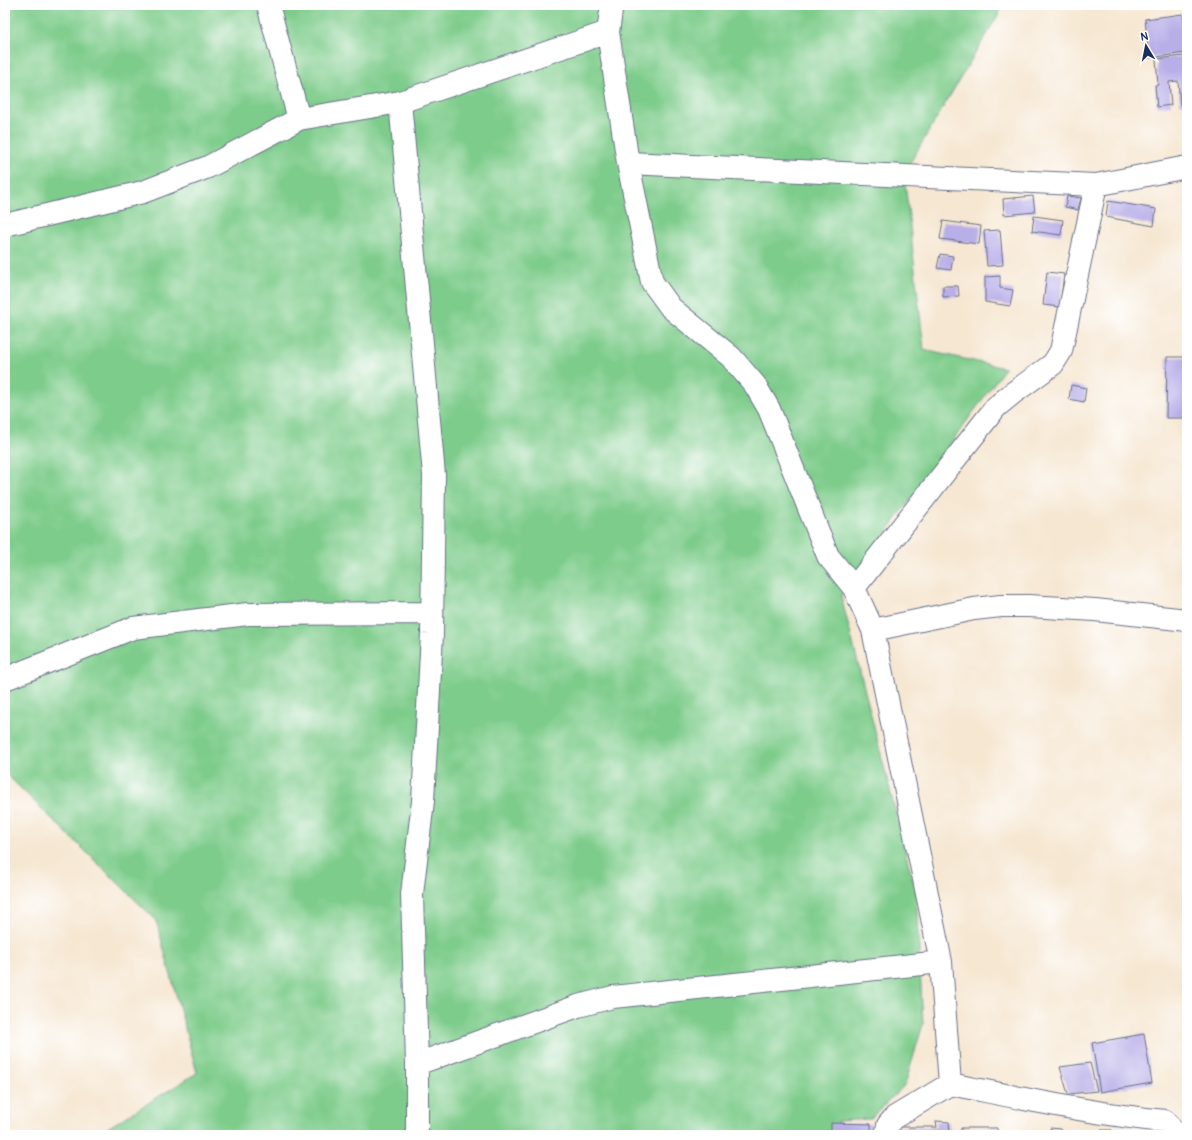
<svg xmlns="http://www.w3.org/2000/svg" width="1192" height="1140" font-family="Pangolin,sans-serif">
<rect width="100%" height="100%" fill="#fff"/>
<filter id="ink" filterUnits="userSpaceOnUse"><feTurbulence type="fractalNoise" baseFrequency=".025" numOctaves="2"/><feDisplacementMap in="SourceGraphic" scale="8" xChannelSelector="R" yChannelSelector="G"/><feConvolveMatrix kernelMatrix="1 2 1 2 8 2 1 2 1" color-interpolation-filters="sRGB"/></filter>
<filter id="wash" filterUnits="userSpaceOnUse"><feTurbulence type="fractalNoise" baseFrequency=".012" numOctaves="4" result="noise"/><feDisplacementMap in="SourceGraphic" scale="16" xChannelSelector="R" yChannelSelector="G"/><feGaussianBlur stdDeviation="0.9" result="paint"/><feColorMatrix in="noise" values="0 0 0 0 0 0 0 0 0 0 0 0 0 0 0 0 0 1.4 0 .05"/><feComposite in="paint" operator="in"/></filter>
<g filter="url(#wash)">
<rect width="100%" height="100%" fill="#f6e7d2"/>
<path fill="#7ecc8b" stroke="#4c7e74" d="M5,5H1004L904,173L924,350L1005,368L841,596L916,893L923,1024L905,1085L870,1119L838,1121L837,1135H96L197,1073L156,920L5,773Z"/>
<g id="blocks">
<path fill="#b8afe8" d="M1183,14L1184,21L1187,20V44H1183L1185,53L1149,58L1145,19Z
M1184,56L1185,69L1187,68V103L1180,104L1178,81L1169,82L1171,105L1157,107L1155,85H1158L1156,59Z
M1033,196L1035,212L1004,215L1003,199Z
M1067,196L1081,198L1078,210L1065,207Z
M1108,201L1156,209L1154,226L1106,217Z
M1034,216L1063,220L1061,235L1032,231Z
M943,221L981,226L979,244L940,239Z
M1000,230L1003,265L987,266L984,231Z
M940,254L953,256L951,270L937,268Z
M1047,272L1064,274L1060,307L1043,305Z
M1000,276V288L1013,290L1010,306L985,302V277Z
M943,286H958L959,296L943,297Z
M1167,357H1186V418H1166Z
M1071,385L1086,388L1084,402L1069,399Z
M1144,1034L1152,1083L1100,1092L1092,1043Z
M1090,1063L1097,1091L1068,1094L1060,1067Z
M936,1121L949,1122L950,1135H899L898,1127H937Z
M831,1123L871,1124V1135H831Z
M961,1128H997V1135H961Z
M1050,1128L1061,1129L1062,1135H1051Z
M1101,1130H1112V1135H1101Z"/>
</g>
</g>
<g filter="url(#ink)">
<use href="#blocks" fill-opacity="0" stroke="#686f87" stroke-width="1"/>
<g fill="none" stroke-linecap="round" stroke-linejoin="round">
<g stroke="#686f87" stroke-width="24">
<path id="minor" d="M268,5L299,119
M612,5L608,32L628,163L652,282L671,308L731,357L755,385L769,409L828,556L854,588L873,630L941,962L950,1084
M400,102L434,475L432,634L423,801L412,894L417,1064V1135
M628,163L1096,185L1187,167
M5,225L143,192L208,167L299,119L400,102L608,32
M854,588L996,407L1013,393L1053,364L1061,351L1096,185
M873,630L974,609L1001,606H1029L1095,610L1187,620
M5,679L133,628L248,614L432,613
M417,1064L578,1006L613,997L941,962
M886,1135L888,1125L895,1117L950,1084C1021,1098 1093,1114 1165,1121L1177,1135"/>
</g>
<use href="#minor" stroke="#fff" stroke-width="22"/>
</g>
</g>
<rect width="1192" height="1140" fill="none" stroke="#fff" stroke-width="20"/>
<g transform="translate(1146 46) rotate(350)" stroke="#ffffff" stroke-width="3" paint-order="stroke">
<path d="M0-3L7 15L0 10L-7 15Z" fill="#1b2f5e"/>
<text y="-6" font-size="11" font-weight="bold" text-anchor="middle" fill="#1b2f5e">N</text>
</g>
</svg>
